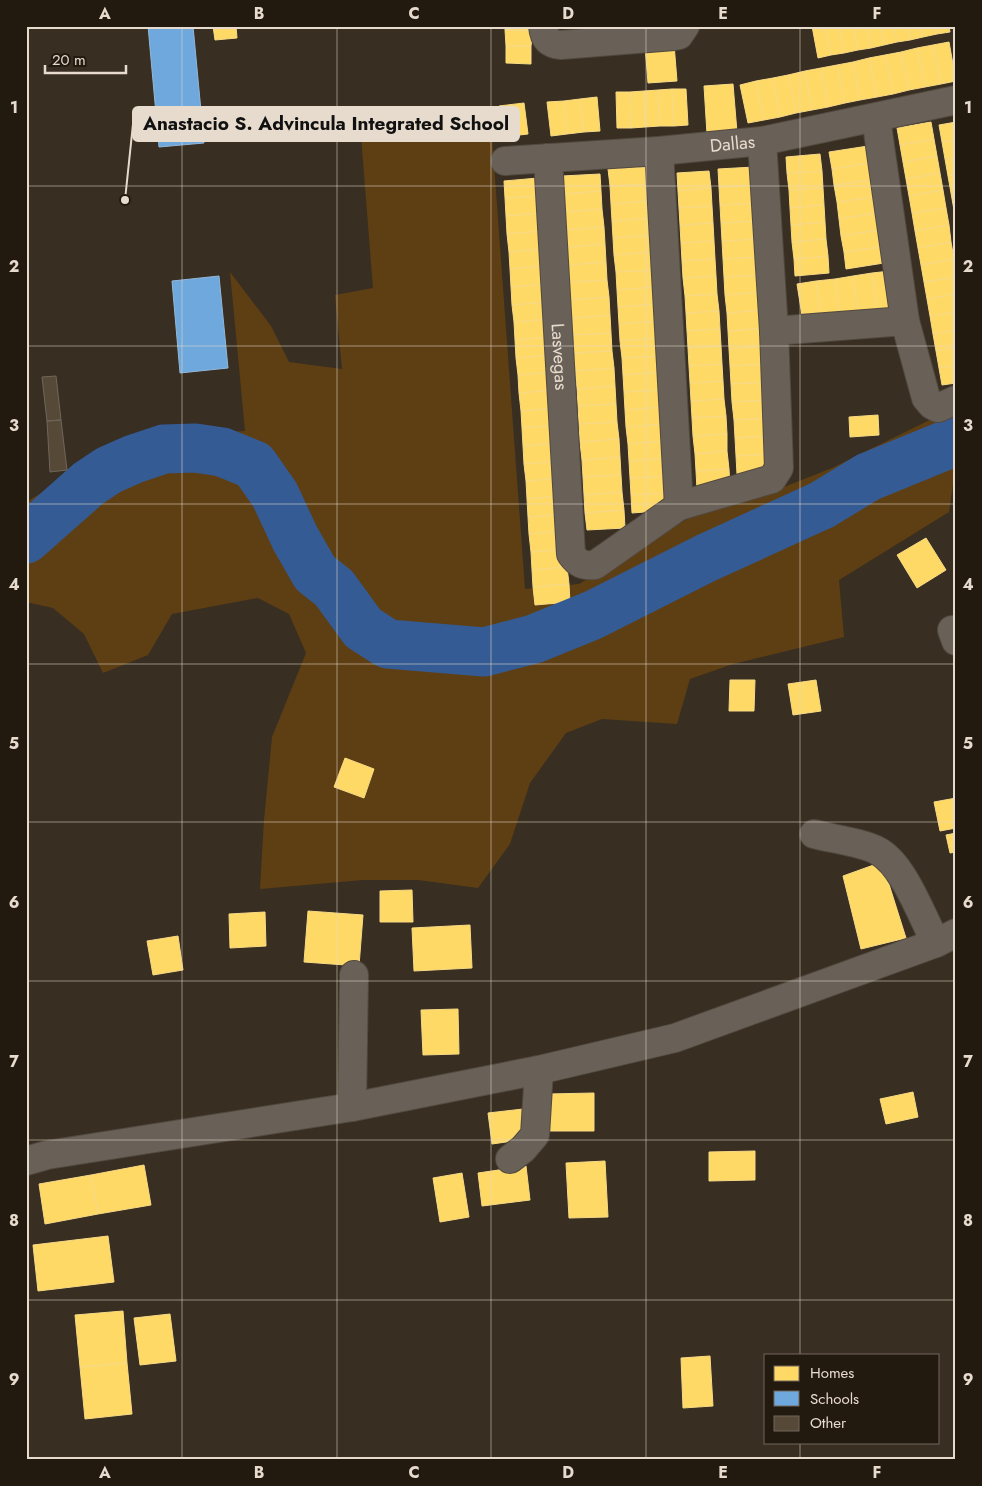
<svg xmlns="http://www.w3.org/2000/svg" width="982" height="1486" font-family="Jost,sans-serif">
<rect width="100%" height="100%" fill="#382e21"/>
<path fill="#5e3f13" d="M491,123L525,589L579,584L689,518L756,498L832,468L956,407V464L949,512L839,580L844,637L733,664L690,679L677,724L602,719L566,733L530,783L510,844L478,888L418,880H363L260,889L264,820L272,737L306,653L289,614L258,598L172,614L148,655L103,673L84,634L53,608L26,602V502C65,481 102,443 146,434C179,428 212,433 245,431L230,272L271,326L289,362L342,369L335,295L373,288L361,136Z"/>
<path fill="#ffd966" stroke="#f8da85" d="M213,26H236L237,38L215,40Z
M505,26H533V31L505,30Z
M812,26H825L831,55L818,58Z
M825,26H839L844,53L831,55Z
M839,26H853L858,50L844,53Z
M853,26H867L871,48L858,50Z
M867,26H880L884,45L871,48Z
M880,26H894L897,42L884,45Z
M894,26H908L910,40L897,42Z
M908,26H921L923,37L910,40Z
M921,26H935L937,34L923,37Z
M935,26H949L950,32L937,34Z
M505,30L533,31L531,46H506Z
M949,42L956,81L941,84L933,45Z
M674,44L677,81L648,83L645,46Z
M933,45L941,84L925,87L917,48Z
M506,46H531V64L506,63Z
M917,48L925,87L909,90L901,52Z
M901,52L909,90L893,94L885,55Z
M885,55L893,94L877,97L869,58Z
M869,58L877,97L860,100L853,62Z
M853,62L860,100L845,103L837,65Z
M837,65L845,103L828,107L821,68Z
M821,68L828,107L812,110L805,71Z
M805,71L812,110L796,113L788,75Z
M788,75L796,113L780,117L773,78Z
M773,78L780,117L764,120L756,81Z
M756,81L764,120L748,123L740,85Z
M733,84L737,132L707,134L704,86Z
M672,89H686L688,125L674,126Z
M672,89L674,126H660L658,90Z
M658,90L660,126L645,127L644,91Z
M644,91L645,127L631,128L630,92Z
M616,92H630L631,128H617Z
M597,97L600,131L584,132L580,99Z
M580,99L584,132L567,134L564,101Z
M564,101L567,134L551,136L547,102Z
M524,103L528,134L503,137L499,106Z
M931,122L934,139L900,145L897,128Z
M956,122V140L942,142L939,125Z
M934,139L937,156L903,162L900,145Z
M956,140V157L945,159L942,142Z
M868,146L870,163L832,169L829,152Z
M820,154L822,171L787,173L786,157Z
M937,156L940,173L906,179L903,162Z
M956,157V174L948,176L945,159Z
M870,163L872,180L834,185L832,169Z
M646,167L647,184L610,186L608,169Z
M754,167L755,185L719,187L718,169Z
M709,171L711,188L678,191L677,173Z
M822,171L823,188L789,190L787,173Z
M940,173L943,190L909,196L906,179Z
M600,174L601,191L563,194L562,176Z
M956,174V192L951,193L948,176Z
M538,178L540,196L505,198L504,181Z
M872,180L874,197L837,202L834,185Z
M647,184L648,201L611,204L610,186Z
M755,185L756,203L720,205L719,187Z
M711,188L712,206L679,208L678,191Z
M823,188L824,205L790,208L789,190Z
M943,190L946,208L912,213L909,196Z
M601,191L602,209L564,212L563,194Z
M956,192V209L954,210L951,193Z
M540,196L541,213L506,216L505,198Z
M874,197L877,213L839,219L837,202Z
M648,201L649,218L612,221L611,204Z
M756,203L757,221L721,223L720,205Z
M824,205L825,222L791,225L790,208Z
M712,206L713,223L680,225L679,208Z
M946,208L949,225L915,231L912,213Z
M602,209L604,227L565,230L564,212Z
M541,213L542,231L507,234L506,216Z
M877,213L879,230L841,236L839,219Z
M649,218L651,235L613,238L612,221Z
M757,221L758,239L722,241L721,223Z
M825,222L826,239L792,242L791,225Z
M713,223L714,241L681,243L680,225Z
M949,225L951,242L918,248L915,231Z
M604,227L605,244L567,247L565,230Z
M879,230L881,247L844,252L841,236Z
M542,231L544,249L509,252L507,234Z
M651,235L652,252L614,255L613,238Z
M758,239L759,257L723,259L722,241Z
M826,239L828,256L794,259L792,242Z
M714,241L715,259L682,261L681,243Z
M951,242L954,259L921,265L918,248Z
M605,244L606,262L568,265L567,247Z
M881,247L884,263L846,269L844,252Z
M544,249L545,266L510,269L509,252Z
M652,252L653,270L616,272L614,255Z
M828,256L829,273L795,276L794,259Z
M759,257L760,275L724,277L723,259Z
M715,259L716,276L683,278L682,261Z
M954,259L956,277L924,282L921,265Z
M606,262L607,280L569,282L568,265Z
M545,266L546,284L511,287L510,269Z
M653,270L654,287L617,290L616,272Z
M890,271L895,309L877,311L872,273Z
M872,273L877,311L858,313L853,276Z
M760,275L762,292L725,295L724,277Z
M716,276L717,294L685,296L683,278Z
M853,276L858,313L840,316L835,279Z
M956,277V294L927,299L924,282Z
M835,279L840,316L821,319L816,281Z
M607,280L609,297L570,300L569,282Z
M816,281L821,319L803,322L797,284Z
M546,284L548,302L512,305L511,287Z
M654,287L655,304L618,307L617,290Z
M762,292L763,310L727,313L725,295Z
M717,294L719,311L686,313L685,296Z
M956,294V312L930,316L927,299Z
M609,297L610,315L572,318L570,300Z
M548,302L549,319L514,322L512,305Z
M655,304L657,321L619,324L618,307Z
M763,310L764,328L728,331L727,313Z
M719,311L720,329L687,331L686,313Z
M956,312V330L933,334L930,316Z
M610,315L611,333L573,335L572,318Z
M549,319L550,337L515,340L514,322Z
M657,321L658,338L620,341L619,324Z
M764,328L765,346L729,349L728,331Z
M720,329L721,346L688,348L687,331Z
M956,330V347L936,351L933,334Z
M611,333L612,351L574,353L573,335Z
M550,337L552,355L516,358L515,340Z
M658,338L659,356L622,358L620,341Z
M721,346L722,364L689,366L688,348Z
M765,346L766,364L730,366L729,349Z
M956,347V365L939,368L936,351Z
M612,351L614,368L575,371L574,353Z
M552,355L553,372L518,375L516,358Z
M659,356L660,372L623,375L622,358Z
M722,364L723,381L690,383L689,366Z
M766,364L767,382L731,384L730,366Z
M956,365V383L942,385L939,368Z
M614,368L615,386L577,389L575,371Z
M553,372L554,390L519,393L518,375Z
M660,372L661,390L624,392L623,375Z
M723,381L724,399L691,401L690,383Z
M767,382L769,400L732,402L731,384Z
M615,386L616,404L578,406L577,389Z
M554,390L555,408L521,411L519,393Z
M661,390L663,407L625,410L624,392Z
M724,399L726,416L692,418L691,401Z
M769,400L770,418L734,420L732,402Z
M616,404L617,422L579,424L578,406Z
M663,407L664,424L626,427L625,410Z
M555,408L557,425L522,428L521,411Z
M878,415L879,435L850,437L849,417Z
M726,416L727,434L693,436L692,418Z
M770,418L771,436L735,438L734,420Z
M617,422L619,439L580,442L579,424Z
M664,424L665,441L628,444L626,427Z
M557,425L558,443L523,446L522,428Z
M727,434V451L695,454L693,436Z
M771,436L772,454L736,456L735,438Z
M619,439L620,457L582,460L580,442Z
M665,441L666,458L629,461L628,444Z
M558,443L559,461L524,464L523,446Z
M727,451L729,469L696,471L695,454Z
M772,454L773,472L737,474L736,456Z
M620,457L621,475L583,477L582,460Z
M666,458L667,476L630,478L629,461Z
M559,461L561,478L526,481L524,464Z
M729,469L730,486L697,489L696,471Z
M621,475L622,492L584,495L583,477Z
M667,476L669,493L631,495L630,478Z
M561,478L562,496L527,499L526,481Z
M622,492L624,510L585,513L584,495Z
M669,493L670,510L632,513L631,495Z
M562,496L563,514L528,517L527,499Z
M624,510L625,528L587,530L585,513Z
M563,514L565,531L529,534L528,517Z
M565,531L566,549L531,552L529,534Z
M926,538L946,570L917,588L897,555Z
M566,549L567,567L532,570L531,552Z
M567,567L569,584L533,587L532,570Z
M569,584L570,602L535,605L533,587Z
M730,680H755L754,711H729Z
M816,680L821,711L793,715L788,684Z
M345,758L374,769L364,798L334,787Z
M956,798V828L940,831L934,802Z
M956,833V852L950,853L946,835Z
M882,862L906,938L861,949L843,876Z
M412,890L413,922H380V891Z
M308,911L363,915L359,966L304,962Z
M265,912L266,946L230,948L229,914Z
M470,925L472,968L414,971L412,928Z
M178,936L183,970L153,975L147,941Z
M458,1009L459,1054L423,1055L421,1010Z
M913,1092L918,1117L886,1124L880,1099Z
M594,1093V1131H549L548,1094Z
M523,1109L527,1139L492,1144L488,1113Z
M755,1151V1180L709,1181V1152Z
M605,1161L608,1217L569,1218L566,1163Z
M144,1165L151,1205L98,1214L91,1175Z
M526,1166L530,1200L482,1206L478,1173Z
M462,1173L469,1217L440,1222L433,1178Z
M91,1175L98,1214L45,1224L39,1184Z
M108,1236L114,1282L38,1291L33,1245Z
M123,1311L127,1363L80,1367L75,1315Z
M170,1314L176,1361L140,1365L134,1318Z
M710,1356L713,1406L683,1408L681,1358Z
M127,1363L132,1414L85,1419L80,1367Z"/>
<path fill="#6fa8dc" stroke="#93b7d8" d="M148,26H193L204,143L159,147Z
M219,276L228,368L180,373L172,281Z"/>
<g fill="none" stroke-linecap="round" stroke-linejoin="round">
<path stroke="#355b95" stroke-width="49" d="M26,539L88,484L109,470L134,459L164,449L195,448L222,452L254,465L275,495L295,538L315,573L334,588L363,628L388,644L484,652L534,639L593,615L706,558L822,505L868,477L956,441"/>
</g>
<path fill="#564938" stroke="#70675c" d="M56,376L61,420L47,421L42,377Z
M61,420L67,470L50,472L47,421Z"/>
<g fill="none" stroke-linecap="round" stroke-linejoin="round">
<g stroke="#52493f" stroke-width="30">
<g id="minor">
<path d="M543,26C544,38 549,44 561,45L674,36L679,35L685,26"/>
<path d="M876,118L905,321L926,398L932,405L938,408L956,400"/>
<path d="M659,151L679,506"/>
<path id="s1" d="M548,158L571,554C578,564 583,566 595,565L679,506L772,479L779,468L774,331L762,141"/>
<path id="s2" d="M505,161L659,151L762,141L956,100"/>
<path d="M774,331L905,321"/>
<path d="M952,630L956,641"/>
<path d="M814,834C832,839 862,842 878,851C904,865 922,917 936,943"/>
<path d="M352,1107L354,975"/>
<path d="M510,1159L523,1149L535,1135L539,1070"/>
<path d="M26,1161L47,1155L352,1107L539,1070L675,1038L936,943L956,933"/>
</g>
</g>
<use href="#minor" stroke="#696157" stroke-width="28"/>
</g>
<path fill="none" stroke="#e7dbcd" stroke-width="1" stroke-opacity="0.55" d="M182,26V1460M337,26V1460M491,26V1460M646,26V1460M800,26V1355M26,186H956M26,346H956M26,504H956M26,664H956M26,822H956M26,981H956M26,1140H956M26,1300H956M800,1442V1460"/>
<g text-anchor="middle" stroke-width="5" stroke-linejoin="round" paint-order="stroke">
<g font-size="18" fill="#e7dbcd" stroke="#22190f">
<text dy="6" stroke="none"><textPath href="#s2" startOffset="228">Dallas</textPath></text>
<text dy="6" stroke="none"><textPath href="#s1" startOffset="199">Lasvegas</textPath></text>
</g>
</g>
<path fill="none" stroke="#e7dbcd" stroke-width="2" d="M125 200L133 124"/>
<circle fill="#e7dbcd" stroke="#22190f" stroke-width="2" cx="125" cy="200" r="5"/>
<rect fill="#e7dbcd" stroke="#e7dbcd" stroke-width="2" x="133" y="107" width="386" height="34" rx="5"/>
<g font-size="19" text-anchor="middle" font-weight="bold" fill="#111">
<text x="326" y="130">Anastacio S. Advincula Integrated School</text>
</g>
<rect width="982" height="1486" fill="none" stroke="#22190f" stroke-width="55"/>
<rect x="764" y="1354" width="175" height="90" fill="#22190f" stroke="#71675b"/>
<rect x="774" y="1366" width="25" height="15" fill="#ffd966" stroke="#71675b"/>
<text x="810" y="1378" font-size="15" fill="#e7dbcd">Homes</text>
<rect x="774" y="1391" width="25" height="15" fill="#6fa8dc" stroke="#71675b"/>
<text x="810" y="1404" font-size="15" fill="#e7dbcd">Schools</text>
<rect x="774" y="1416" width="25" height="15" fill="#564938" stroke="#71675b"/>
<text x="810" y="1428" font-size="15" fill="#e7dbcd">Other</text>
<path d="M45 65v8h81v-8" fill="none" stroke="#e7dbcd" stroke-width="2.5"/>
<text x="52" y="65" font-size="15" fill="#e7dbcd" stroke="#22190f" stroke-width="4" paint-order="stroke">20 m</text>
<rect x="28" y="28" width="926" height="1430" fill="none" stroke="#e7dbcd" stroke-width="2"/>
<g font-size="16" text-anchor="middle" font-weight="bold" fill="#e7dbcd">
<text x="105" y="19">A</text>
<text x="259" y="19">B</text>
<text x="414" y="19">C</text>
<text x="568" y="19">D</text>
<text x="723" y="19">E</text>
<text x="877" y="19">F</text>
<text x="14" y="113">1</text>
<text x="968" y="113">1</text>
<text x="14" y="272">2</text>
<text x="968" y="272">2</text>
<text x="14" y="431">3</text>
<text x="968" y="431">3</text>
<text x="14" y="590">4</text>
<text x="968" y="590">4</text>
<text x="14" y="749">5</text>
<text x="968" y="749">5</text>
<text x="14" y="908">6</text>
<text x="968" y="908">6</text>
<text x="14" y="1067">7</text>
<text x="968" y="1067">7</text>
<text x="14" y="1226">8</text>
<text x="968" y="1226">8</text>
<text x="14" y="1385">9</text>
<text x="968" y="1385">9</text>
<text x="105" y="1478">A</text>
<text x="259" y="1478">B</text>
<text x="414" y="1478">C</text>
<text x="568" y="1478">D</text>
<text x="723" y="1478">E</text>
<text x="877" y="1478">F</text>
</g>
</svg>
